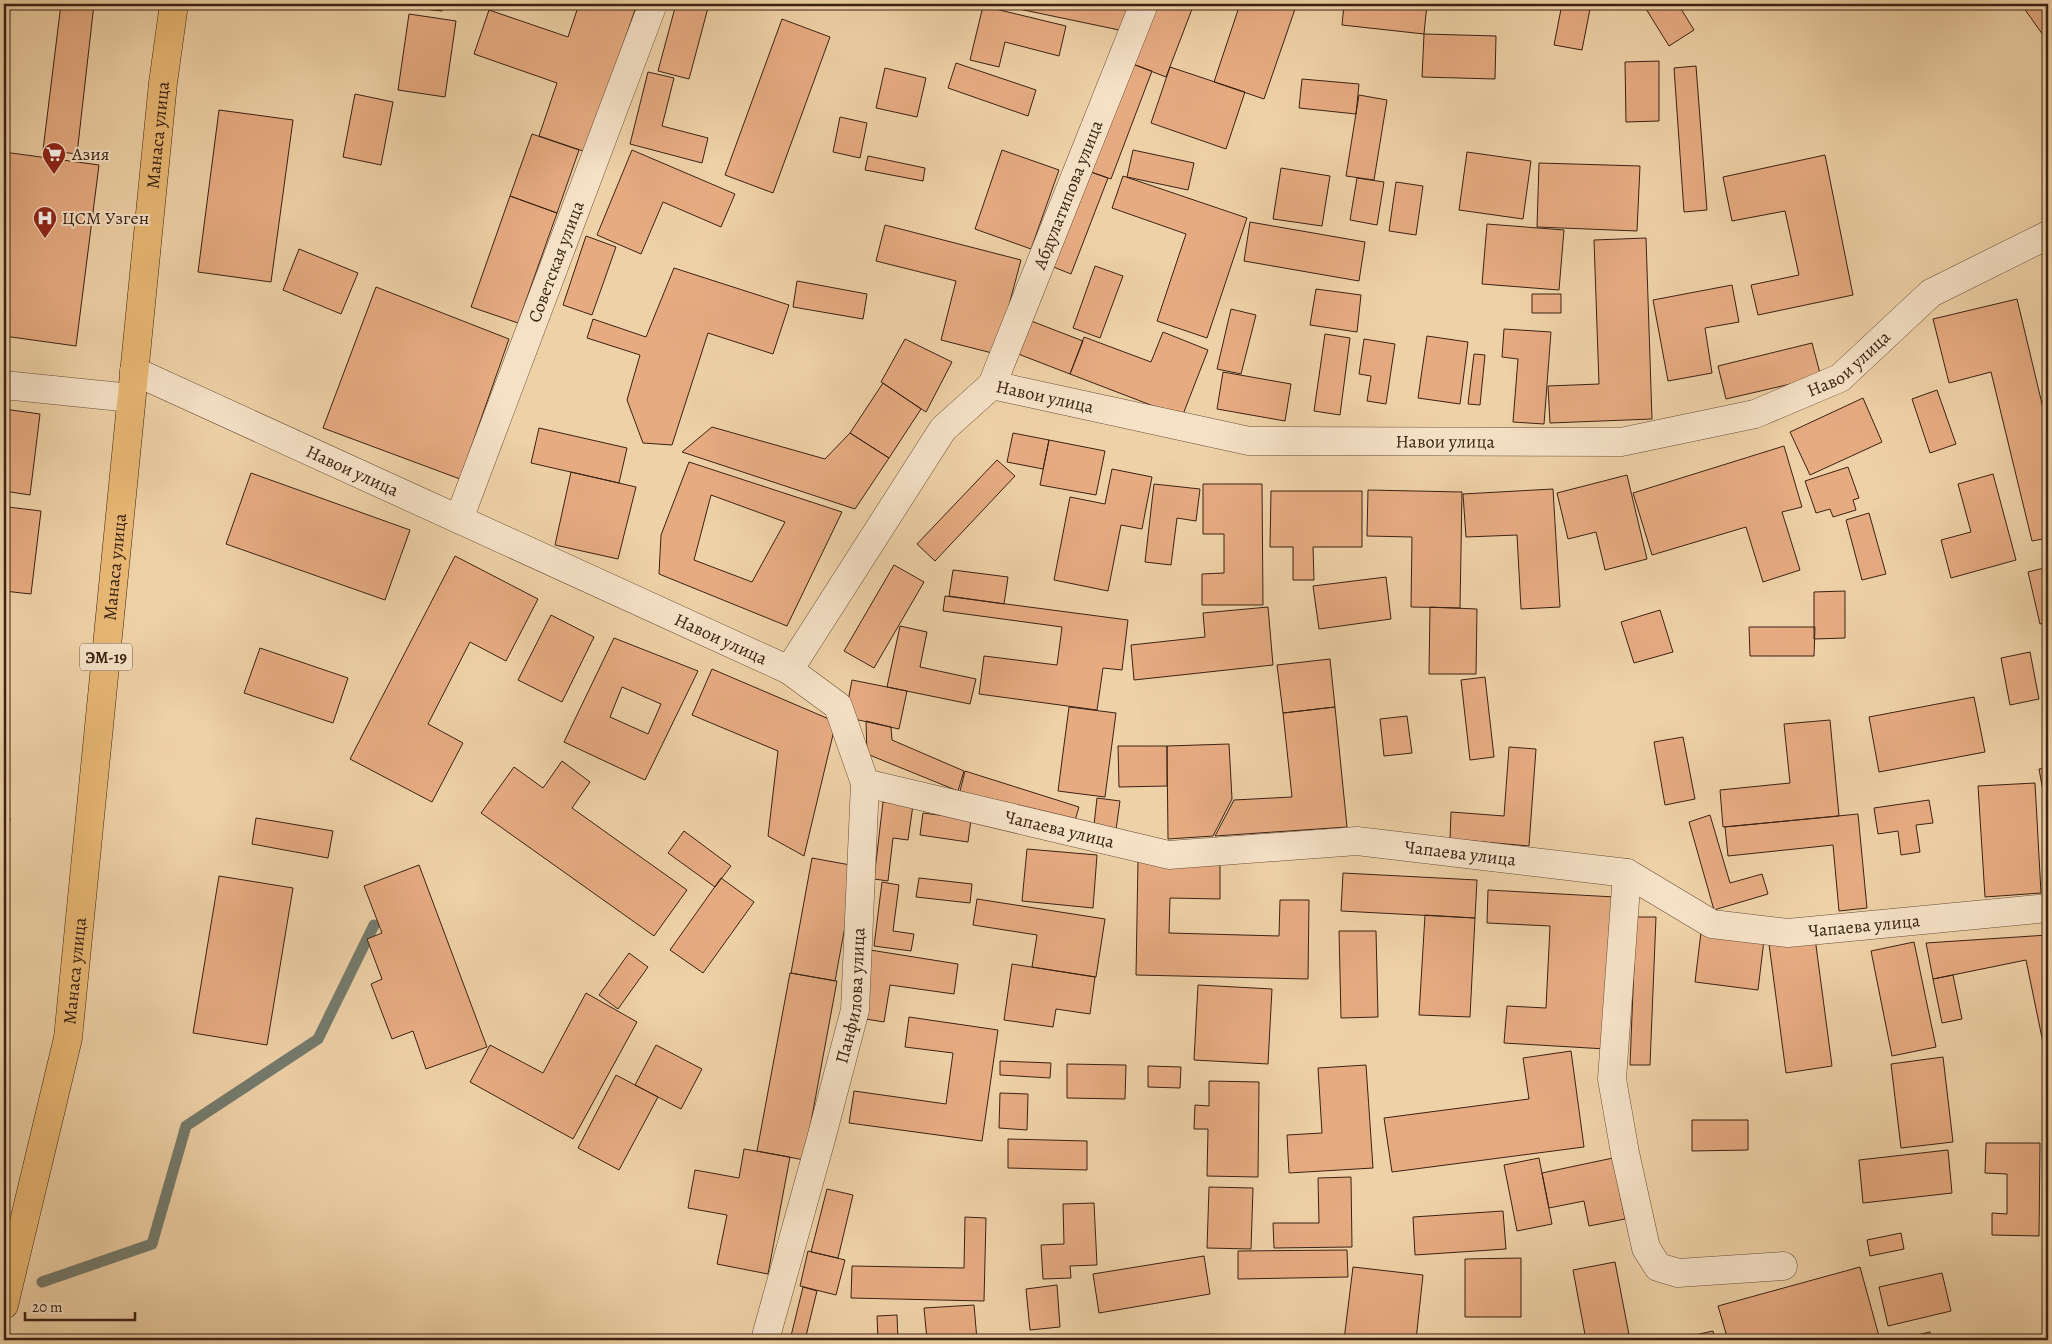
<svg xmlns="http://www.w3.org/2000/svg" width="2052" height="1344" font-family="Alegreya,serif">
<rect width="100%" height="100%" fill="#efd1a7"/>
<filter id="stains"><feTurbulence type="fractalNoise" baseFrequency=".004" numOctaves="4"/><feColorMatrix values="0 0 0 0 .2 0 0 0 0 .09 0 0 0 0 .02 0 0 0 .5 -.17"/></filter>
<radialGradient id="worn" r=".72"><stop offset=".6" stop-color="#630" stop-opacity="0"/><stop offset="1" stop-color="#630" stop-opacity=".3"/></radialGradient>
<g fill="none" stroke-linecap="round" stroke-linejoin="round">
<path stroke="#747b6d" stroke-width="11" d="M42,1282L152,1244L186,1126L318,1039L374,925"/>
</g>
<path fill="#e7ab82" stroke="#3a2213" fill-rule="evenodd" d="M61,4H94L77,154L43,150Z
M374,4H443L442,11Z
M579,4H637L586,152L539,136L557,83L474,54L489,10L568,37Z
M676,4H709L689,79L658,71Z
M995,4H1133L1124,31Z
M1152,4H1194L1166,77L1130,63Z
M1240,4H1279L1295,9L1264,99L1214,82Z
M1344,4H1427L1424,34L1342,25Z
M1562,4H1591L1582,50L1554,45Z
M1643,4H1678L1694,30L1669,46Z
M2021,4H2048V42Z
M983,6L1066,26L1059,56L1005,42L999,67L970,60Z
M409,14L456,21L445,97L398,90Z
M782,19L830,37L773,193L725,175Z
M1424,34L1496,36L1495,79L1422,77Z
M1659,61V121L1626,122L1625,62Z
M956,63L1036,90L1028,116L948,88Z
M1130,63L1152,71L1111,179L1088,171Z
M1696,66L1707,210L1684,212L1674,68Z
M1170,67L1245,92L1226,149L1151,123Z
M885,68L926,78L917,117L876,108Z
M648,72L674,78L662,126L708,138L702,163L630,144Z
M1302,79L1359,84L1356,114L1299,108Z
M355,94L393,102L381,165L343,157Z
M1359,95L1387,100L1374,180L1346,176Z
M219,110L293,120L271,282L198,272Z
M840,117L867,123L860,158L833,152Z
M532,134L579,150L557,213L510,196Z
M632,150L735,194L721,227L663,202L641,254L597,235Z
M1002,150L1059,170L1031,249L975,229Z
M1133,150L1194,163L1188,190L1127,177Z
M4,152L99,165L76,346L4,336Z
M1467,152L1531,161L1523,219L1459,210Z
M1825,155L1853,295L1758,315L1751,285L1799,275L1785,211L1732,221L1723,177Z
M868,156L925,168L923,181L865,170Z
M1539,163L1640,166L1637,231L1537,227Z
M1281,168L1330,176L1322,226L1273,219Z
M1088,171L1108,178L1071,274L1051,266Z
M1123,176L1247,218L1207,338L1157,321L1186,234L1112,208Z
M1357,178L1384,182L1377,225L1350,220Z
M1396,182L1423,186L1416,235L1389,231Z
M510,196L557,213L518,323L471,307Z
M1250,222L1365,242L1359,281L1244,261Z
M1487,224L1564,230L1559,290L1482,284Z
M885,225L1021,260L996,354L941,340L956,281L876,261Z
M586,236L616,247L592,315L563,305Z
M1646,238L1652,419L1550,423L1548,386L1599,384L1594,240Z
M299,249L358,273L341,314L283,290Z
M1095,266L1123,276L1100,338L1073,328Z
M674,268L789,305L773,354L708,333L672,445L643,443L627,400L640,355L587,338L593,319L646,337Z
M797,281L867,294L863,319L793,307Z
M1732,285L1739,322L1705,328L1712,373L1668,381L1653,300Z
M376,287L509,339L460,479L323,428Z
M1316,289L1361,295L1357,332L1310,325Z
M1532,294H1561V313H1532Z
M2017,299L2048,429V538L2032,541L1991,372L1949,383L1933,319Z
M1231,309L1256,315L1241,374L1217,369Z
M1026,319L1083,341L1070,374L1013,352Z
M1504,329L1551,332L1544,424L1513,422L1518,359L1502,357Z
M1163,332L1208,350L1182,417L1070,374L1084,337L1151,362Z
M1325,334L1350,338L1340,415L1314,411Z
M1427,336L1468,342L1460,404L1418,398Z
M905,339L952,362L926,412L881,382Z
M1364,339L1395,344L1386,404L1367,401L1371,376L1359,374Z
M1812,343L1821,377L1726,399L1718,366Z
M1474,354L1485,355L1480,405L1468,404Z
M1223,372L1291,384L1285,421L1217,409Z
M883,383L921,409L889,458L850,433Z
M1937,390L1956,444L1930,453L1912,399Z
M1863,398L1882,442L1810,475L1790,432Z
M4,409L40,414L30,495L4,491Z
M712,427L825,459L850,433L889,458L855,509L682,452Z
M539,428L627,448L619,483L531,463Z
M1013,433L1049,440L1043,469L1007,462Z
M1049,440L1105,451L1096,495L1040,485Z
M1784,446L1802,507L1782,512L1800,570L1763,582L1746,527L1652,555L1633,493Z
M997,460L1015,476L935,561L917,544Z
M689,462L842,512L787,626L659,574L661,535ZM711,495L785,522L752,582L694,560Z
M1848,467L1859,498L1853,500L1856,510L1833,517L1830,509L1816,513L1805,481Z
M1112,469L1152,477L1142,529L1121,525L1108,591L1054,580L1070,497L1105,504Z
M571,472L636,487L618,559L555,545Z
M251,473L410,530L385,600L226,544Z
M1993,474L2016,560L1951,578L1941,540L1971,532L1958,484Z
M1627,475L1647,559L1605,570L1596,532L1568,539L1557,493Z
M1154,484L1200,489L1196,521L1177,518L1171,565L1145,562Z
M1203,484H1262L1263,605H1202V574L1224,573V534H1203Z
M1553,489L1560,607L1521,609L1517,535L1466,537L1463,494Z
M1368,490L1462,492L1460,608L1411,607L1412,537L1367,536Z
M1271,491H1362V547H1313L1314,580H1293V547H1270Z
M4,497H9L4,540Z
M8,507L41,511L31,594L4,591V540Z
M1869,513L1886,574L1862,580L1846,520Z
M455,556L538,599L506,661L470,642L428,724L463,743L432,802L350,759Z
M894,565L924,582L874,668L844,651Z
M2048,567V622L2040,624L2028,572Z
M953,570L1008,577L1004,604L949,596Z
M1386,577L1391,619L1319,629L1313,586Z
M1845,591V638L1814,639V592Z
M945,596L1128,620L1122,670L1103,668L1097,710L979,694L984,656L1057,665L1062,627L943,611Z
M1268,607L1273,665L1134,680L1131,645L1205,637L1203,613Z
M1430,607L1477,609L1476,674H1429Z
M1660,610L1673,652L1634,663L1621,622Z
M551,615L594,637L562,702L518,680Z
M900,626L927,632L920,667L976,679L970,704L887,687Z
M1749,627H1815L1814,656H1750Z
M614,638L698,671L645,780L564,742ZM622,687L661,704L648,734L610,717Z
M260,648L348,678L333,723L244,693Z
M2030,652L2039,699L2010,705L2001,658Z
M1330,659L1335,707L1283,713L1277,665Z
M712,669L836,722L804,856L768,836L778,751L692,715Z
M1485,677L1494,757L1470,760L1461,680Z
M852,680L907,691L899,729L845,717Z
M1974,697L1985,752L1879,772L1869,717Z
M1069,707L1116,713L1105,797L1058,791Z
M1335,707L1347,827L1215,836L1234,800L1292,797L1283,713Z
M1407,716L1412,753L1384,756L1380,719Z
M1830,720L1839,816L1723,827L1720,790L1790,783L1784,724Z
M866,721L891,727L892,740L964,771L958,791L867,754Z
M1683,737L1695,799L1665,805L1654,742Z
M1229,744L1232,799L1213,836L1168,839L1167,746Z
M1118,746H1167V786L1119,787Z
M1509,747L1536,749L1529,846L1450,839L1451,812L1504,816Z
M562,761L590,782L572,808L687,890L654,936L481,813L514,767L543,788Z
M2048,768V807L2046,808L2039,769Z
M965,771L1079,807L1073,827L960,791Z
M2035,783L2041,893L1985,897L1978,786Z
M1097,798L1120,801L1115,837L1093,834Z
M1929,800L1933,823L1916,825L1920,852L1901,855L1898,831L1878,834L1874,808Z
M883,802L913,805L908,840L893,838L888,881L874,879Z
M923,813L971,819L968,842L920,835Z
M1858,814L1867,908L1839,911L1833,845L1728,856L1725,827Z
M1710,815L1730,883L1762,874L1768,894L1714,910L1689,822Z
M4,818H10L4,863Z
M256,818L333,831L328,858L252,844Z
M684,831L731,866L715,887L668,853Z
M1027,849L1097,855L1093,908L1022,901Z
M812,858L856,866L835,981L791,973Z
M1138,860L1220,862V899L1170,898L1169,933L1279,936L1280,900H1309L1308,979L1136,975Z
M419,865L487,1047L426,1069L413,1031L392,1039L371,984L382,979L367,939L382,933L364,886Z
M1343,873L1477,880L1475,918L1341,911Z
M219,876L293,888L267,1045L193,1033Z
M721,878L754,902L703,973L670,950Z
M919,878L972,884L970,903L916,897Z
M882,882L899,885L893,931L914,934L911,951L874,946Z
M1488,890L1615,897L1606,1049L1504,1043L1507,1006L1546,1008L1550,926L1487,923Z
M977,899L1105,919L1096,977L1032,967L1037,935L973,925Z
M1425,915L1475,918L1470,1017L1419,1015Z
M1636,917H1656L1650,1065H1630Z
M1339,931H1376L1378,1017L1341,1018Z
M1701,932L1764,940L1758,990L1695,982Z
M2048,935V1067L2026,960L1933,979L1926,943Z
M1815,938L1832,1066L1786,1073L1769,944Z
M1914,942L1936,1047L1892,1056L1871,951Z
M870,950L958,964L954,994L890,985L884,1022L859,1018Z
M629,953L648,967L618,1009L599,995Z
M1012,964L1095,977L1090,1014L1056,1009L1053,1027L1004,1020Z
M790,973L837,981L804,1160L757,1151Z
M1953,975L1962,1019L1942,1023L1933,979Z
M1198,985L1272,989L1268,1064L1194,1060Z
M586,993L637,1022L573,1139L470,1082L490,1045L543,1073Z
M909,1017L998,1030L982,1141L849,1123L854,1091L946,1104L953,1053L905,1047Z
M656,1045L702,1069L681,1109L635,1085Z
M1571,1051L1584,1147L1392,1172L1384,1118L1529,1099L1523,1058Z
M1943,1057L1953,1142L1901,1148L1891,1064Z
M1000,1061L1051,1063L1050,1078L1000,1075Z
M1067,1064L1126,1065L1125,1099L1067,1098Z
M1366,1065L1373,1168L1289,1173L1287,1135L1322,1133L1318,1068Z
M1148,1066L1181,1067L1180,1088L1148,1087Z
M616,1075L658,1097L619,1170L578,1148Z
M1209,1081L1259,1082L1258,1177L1207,1176L1208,1129H1194L1195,1105L1209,1106Z
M1000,1093L1028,1094L1027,1130L999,1128Z
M1692,1120H1748V1150L1692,1151Z
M1008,1139L1087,1141V1170L1008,1168Z
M1986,1143H2040L2039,1236L1992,1235V1213L2007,1214V1174L1985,1173Z
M744,1149L790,1157L768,1274L717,1264L727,1215L688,1208L695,1170L739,1178Z
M1948,1150L1952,1193L1863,1203L1859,1160Z
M1539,1158L1552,1224L1517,1231L1504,1165Z
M1613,1158L1625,1219L1589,1226L1584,1201L1549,1208L1542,1173Z
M1351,1177L1352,1247L1274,1248L1273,1223H1319L1318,1178Z
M1209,1187L1253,1188L1251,1249L1207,1248Z
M827,1189L853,1195L838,1258L811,1252Z
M1094,1203L1097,1265L1070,1266L1071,1278L1043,1279L1041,1245L1064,1244L1063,1204Z
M1503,1211L1506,1249L1415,1255L1413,1217Z
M965,1217L986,1218L984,1301L851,1298L852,1266L964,1268Z
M1901,1233L1904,1249L1870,1256L1867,1240Z
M1347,1250L1348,1277L1238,1279V1251Z
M808,1251L845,1260L836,1295L800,1286Z
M1204,1256L1210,1294L1099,1313L1093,1274Z
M1521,1258V1317H1465V1259Z
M1615,1262L1630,1340H1586L1573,1270Z
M1353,1267L1423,1275L1416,1340H1344Z
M1860,1267L1880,1340H1728L1718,1306Z
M1942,1273L1951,1311L1888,1326L1879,1287Z
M1057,1285L1060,1327L1030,1330L1026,1289Z
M803,1287L817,1291L805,1340H790Z
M974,1305L977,1340H927L924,1308Z
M897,1315L898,1340H878L877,1316Z
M1713,1331L1715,1340H1681V1338Z
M1930,1332L1931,1340H1895Z
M1214,1334L1215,1340H1180Z"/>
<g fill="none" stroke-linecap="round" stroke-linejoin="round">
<g stroke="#674e38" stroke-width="29">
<g id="minor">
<path id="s1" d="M134,371L789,670L943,429L992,385L1249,441L1621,442L1755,414L1840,378L1931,293L2048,235"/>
<path d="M4,385L131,398"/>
<path id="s2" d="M992,385L1144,4"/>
<path id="s3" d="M459,519L653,4"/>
<path id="s4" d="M865,783L1169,855L1357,841L1627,873L1712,924L1788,933L2048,908"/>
<path d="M1627,873L1612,1079L1625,1153L1646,1248L1658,1267L1678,1273L1783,1266"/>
<path id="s5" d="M765,1340L821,1139L855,1010L865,783L838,706L789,670"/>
</g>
</g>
<g stroke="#3a2213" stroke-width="29">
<g id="major">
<path id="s6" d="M4,1305L68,1038L163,83L174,4"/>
</g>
</g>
<use href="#minor" stroke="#f5e1c6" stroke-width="28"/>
<use href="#major" stroke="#e8b874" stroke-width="28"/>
</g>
<defs>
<g id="supermarket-pin" transform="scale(1.25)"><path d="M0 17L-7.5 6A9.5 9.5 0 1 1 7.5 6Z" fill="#8f2418" stroke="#f5e1c6"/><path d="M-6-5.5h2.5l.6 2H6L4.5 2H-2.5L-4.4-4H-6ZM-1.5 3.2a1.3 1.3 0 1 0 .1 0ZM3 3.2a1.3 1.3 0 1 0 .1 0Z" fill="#fff"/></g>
<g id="hospital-pin" transform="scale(1.25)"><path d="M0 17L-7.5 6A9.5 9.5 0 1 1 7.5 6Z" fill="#8f2418" stroke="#f5e1c6"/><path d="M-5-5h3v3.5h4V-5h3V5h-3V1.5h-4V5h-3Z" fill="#fff"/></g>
</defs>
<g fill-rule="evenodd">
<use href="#supermarket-pin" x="54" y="154"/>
<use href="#hospital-pin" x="45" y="218"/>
</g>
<g text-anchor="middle" stroke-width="4" stroke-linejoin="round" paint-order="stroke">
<rect fill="#f5e1c6" stroke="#725b49" stroke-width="1" x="80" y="643.5" width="52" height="27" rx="4"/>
<g font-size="16" font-weight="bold" fill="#3a2213">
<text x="106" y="663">ЭМ-19</text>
</g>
<g font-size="18" fill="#3a2213" stroke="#f5e1c6">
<text dy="6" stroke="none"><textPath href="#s6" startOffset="1182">Манаса улица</textPath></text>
<text dy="6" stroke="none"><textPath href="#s2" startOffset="205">Абдулатипова улица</textPath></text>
<text dy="6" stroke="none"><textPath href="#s3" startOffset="275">Советская улица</textPath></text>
<text dy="6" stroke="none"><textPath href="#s1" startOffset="1951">Навои улица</textPath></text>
<text dy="6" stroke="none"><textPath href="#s1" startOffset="1126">Навои улица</textPath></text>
<text dy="6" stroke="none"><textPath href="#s1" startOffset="1531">Навои улица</textPath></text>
<text dy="6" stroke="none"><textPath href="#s1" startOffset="240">Навои улица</textPath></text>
<text dy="6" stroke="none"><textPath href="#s6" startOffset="748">Манаса улица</textPath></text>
<text dy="6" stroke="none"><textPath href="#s1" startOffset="645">Навои улица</textPath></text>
<text dy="6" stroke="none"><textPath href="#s4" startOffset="200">Чапаева улица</textPath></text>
<text dy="6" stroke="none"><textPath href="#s4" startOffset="605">Чапаева улица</textPath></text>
<text dy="6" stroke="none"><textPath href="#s4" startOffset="1025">Чапаева улица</textPath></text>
<text dy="6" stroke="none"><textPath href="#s6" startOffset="342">Манаса улица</textPath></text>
<text dy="6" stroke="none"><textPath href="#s5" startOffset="356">Панфилова улица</textPath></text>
</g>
<g font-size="18" fill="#3a2213" stroke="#f5e1c6" text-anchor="start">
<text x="72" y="160">Азия</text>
<text x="62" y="224">ЦСМ Узген</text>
</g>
</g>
<rect width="2052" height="1344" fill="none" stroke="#efd1a7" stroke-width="20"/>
<rect x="5" y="5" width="2042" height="1334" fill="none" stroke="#3a2213" stroke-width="2.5"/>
<rect x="10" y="10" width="2032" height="1324" fill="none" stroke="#3a2213"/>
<path d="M25 1312v8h110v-8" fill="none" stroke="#3a2213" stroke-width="2.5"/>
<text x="32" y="1312" font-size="15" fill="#3a2213" stroke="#f5e1c6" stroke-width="4" paint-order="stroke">20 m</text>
<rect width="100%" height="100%" filter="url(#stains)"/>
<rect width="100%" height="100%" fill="url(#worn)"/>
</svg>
